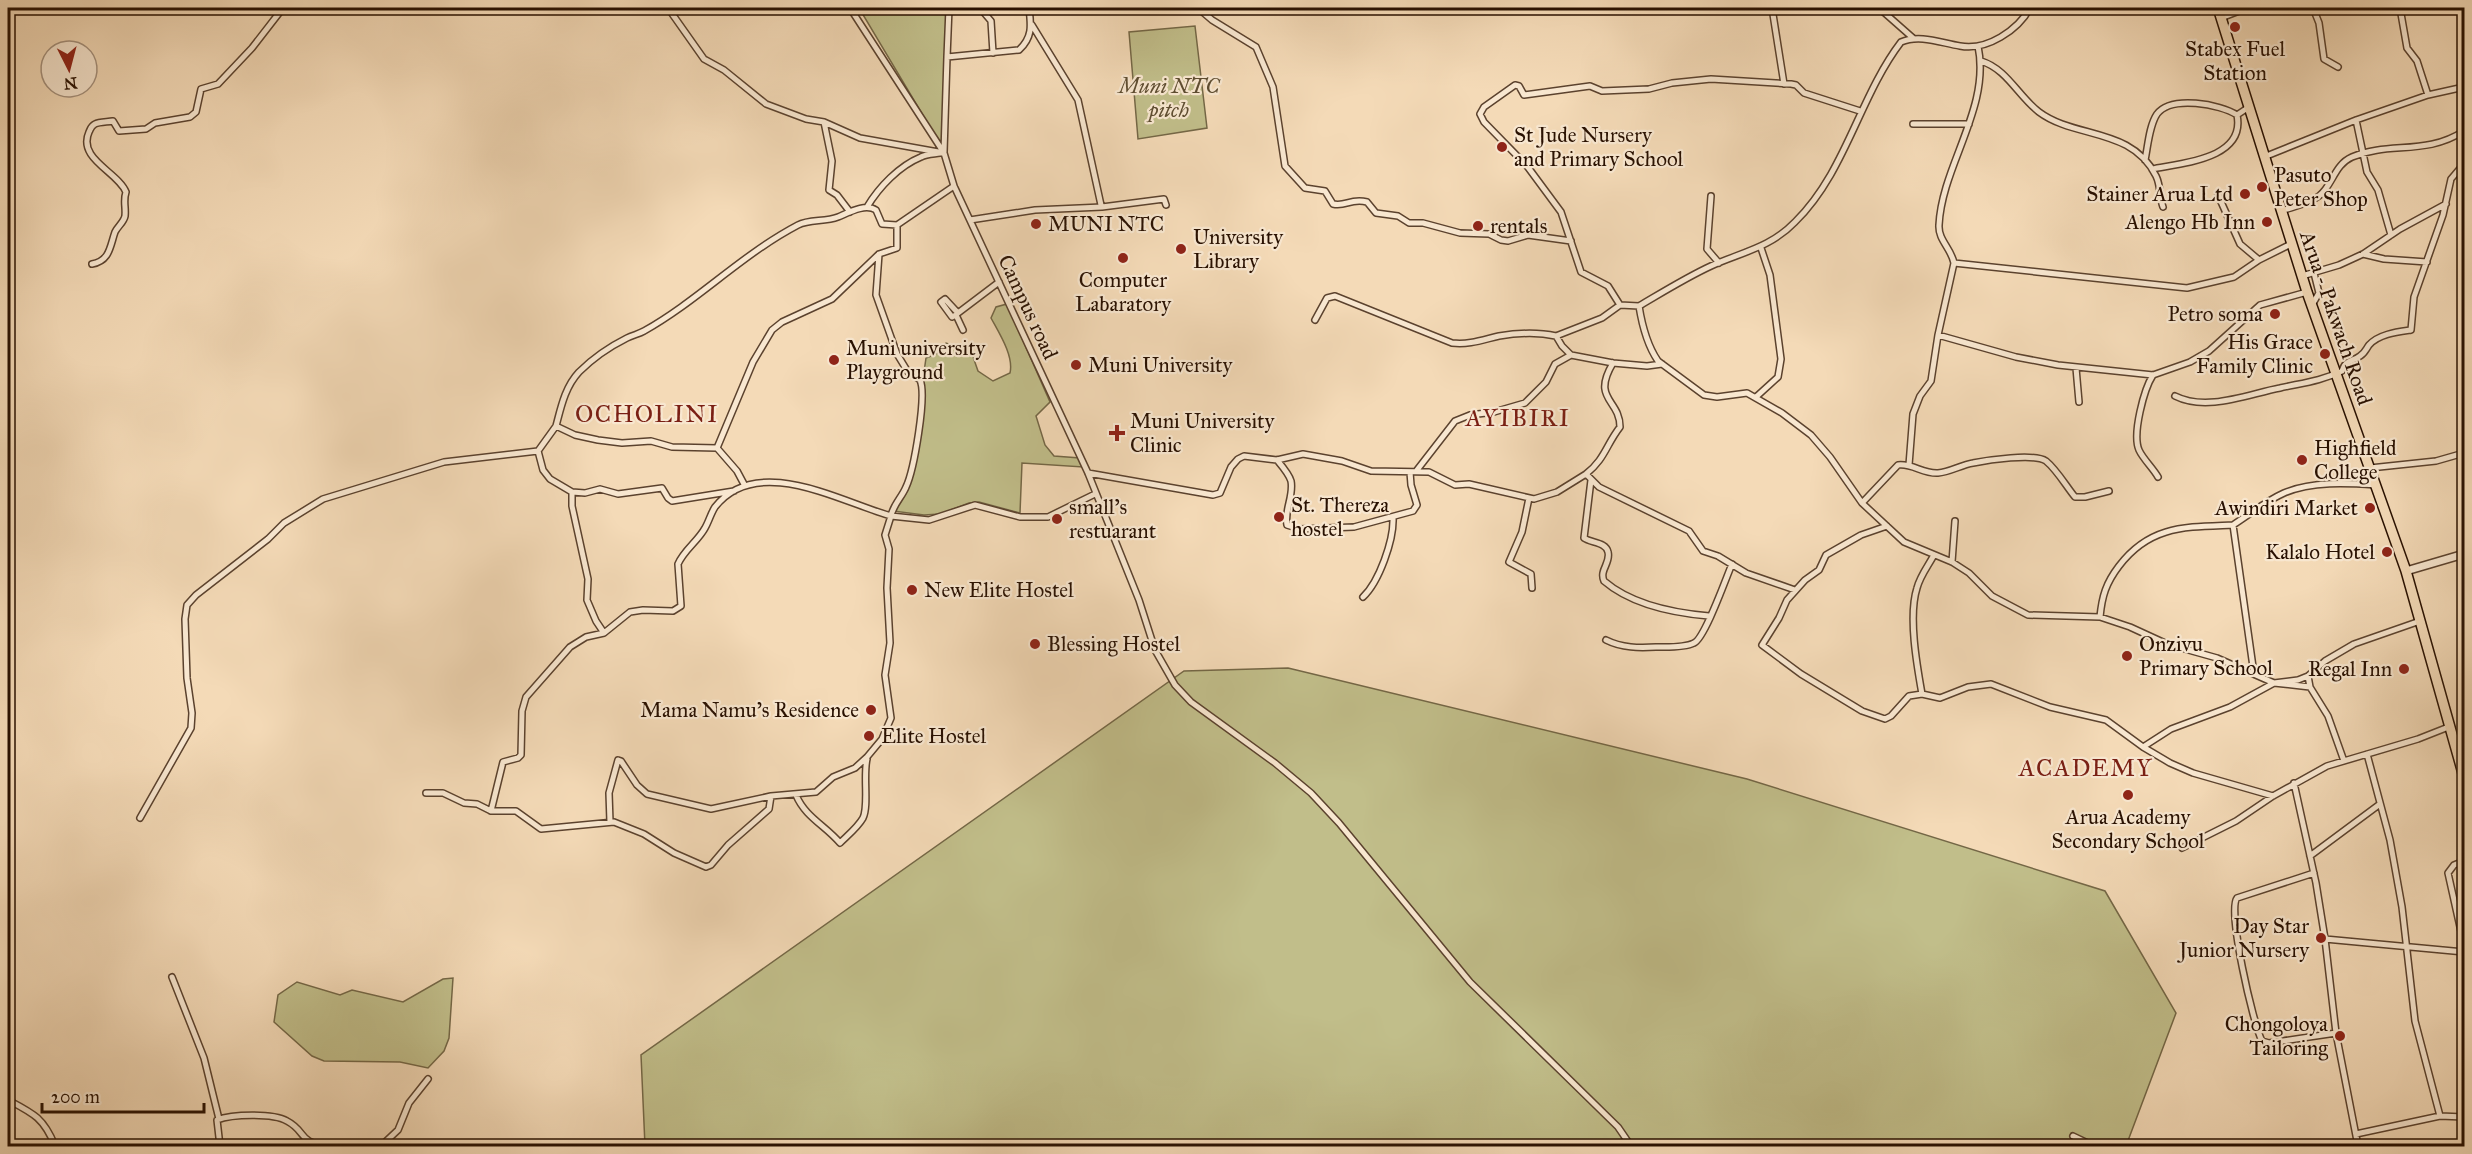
<svg xmlns="http://www.w3.org/2000/svg" width="2472" height="1154" font-family="'IM FELL Great Primer',serif">
<rect width="100%" height="100%" fill="#f4dab7"/>
<filter id="stains"><feTurbulence type="fractalNoise" baseFrequency=".00333" numOctaves="4"/><feColorMatrix values="0 0 0 0 .2 0 0 0 0 .09 0 0 0 0 .02 0 0 0 .5 -.17"/></filter>
<radialGradient id="worn" r=".72"><stop offset=".6" stop-color="#630" stop-opacity="0"/><stop offset="1" stop-color="#630" stop-opacity=".3"/></radialGradient>
<path fill="#c1be8a" stroke="#746746" stroke-width="1.5" d="M859,8H949L946,21L943,149Z
M1195,26L1207,128L1138,139L1129,32Z
M1007,304L1050,402L1036,416L1045,445L1054,456L1080,458L1083,467L1022,463L1020,513L979,502L969,503L940,514L924,515L893,511L906,490L924,392L923,379L926,358L936,354L946,343L971,351L978,371L993,381L1010,373C1014,356 999,333 991,318L996,307Z
M1288,668L1747,779L2105,891L2176,1013L2126,1146H645L641,1055L1184,671Z
M453,978L449,1038L444,1051L428,1068L400,1062L324,1061L312,1056L274,1022L278,995L297,982L340,995L352,990L403,1002L443,979Z"/>
<g fill="none" stroke-linecap="round" stroke-linejoin="round">
<g stroke="#5b422e" stroke-width="8">
<path id="minor" d="M668,8L704,59L724,70L766,104L806,119L824,122L860,138L944,153
M850,8L944,153L954,186L1088,473L1139,600L1155,650L1175,685L1191,702L1275,763L1311,793L1339,823L1470,982L1618,1127L1631,1146
M980,8L991,21L993,53
M1198,8L1212,20L1256,47L1273,87L1285,166L1305,188L1325,191L1333,204C1346,207 1350,198 1367,202L1376,213L1398,216L1409,223H1423L1460,233L1489,234L1501,240L1508,241L1528,235L1571,241
M1772,8L1784,84
M1879,8L1913,38
M2030,8C2018,30 1987,51 1960,46C1941,43 1920,34 1901,42C1859,97 1846,172 1795,222C1770,248 1742,252 1711,266C1687,277 1663,292 1639,306C1642,325 1647,345 1658,361L1704,395L1717,397L1747,393L1782,413L1811,435L1830,457L1862,503L1904,542L1952,562L1969,573L1992,596L2028,615L2100,617L2130,627L2167,644L2217,658L2274,683L2310,687
M2313,8L2319,23L2324,59L2338,67
M2400,8L2407,48L2417,61L2428,95
M2221,18L2247,8
M1032,25L1078,100L1101,205
M947,57L949,8
M1981,61C2007,69 2018,96 2039,112C2075,139 2132,127 2156,176C2161,186 2159,196 2163,207
M2356,120L2367,172L2378,190L2391,235
M824,122L832,161L829,190L837,195L850,212
M1913,124H1969
M2464,124V135
M944,152L947,57L1019,50C1033,37 1031,25 1029,8
M2264,157L2356,120L2428,95L2464,87
M2145,160C2148,146 2149,126 2157,114C2171,95 2220,104 2237,115
M2152,169C2182,163 2246,159 2237,115L2249,107
M2218,195L2240,244L2259,260
M1711,196L1707,249L1719,263
M867,207C879,187 899,166 921,157C926,154 934,154 940,153
M2281,211C2292,207 2309,204 2319,196C2333,185 2334,165 2352,157C2390,141 2425,156 2464,131
M970,220L1035,210L1102,207L1164,199L1166,205
M2363,254L2384,259L2427,262
M1954,263L2187,288L2234,277L2259,260L2291,244
M92,264C110,261 110,246 115,232C118,226 124,222 125,216C126,207 123,201 126,192C118,172 77,159 89,132C91,128 91,126 95,124C99,122 108,122 113,121L119,131L146,129L155,123L190,117L196,112L201,89L218,84L252,48L283,8
M2302,276L2339,265L2363,254L2400,229L2446,204
M2312,305L2319,293L2314,273
M1639,306L1620,305L1608,286L1581,272L1561,212L1527,166L1484,122L1480,114L1484,107L1515,85L1519,86L1524,95L1590,86L1602,91L1649,89L1672,83L1711,79L1791,84L1796,85L1804,93L1860,111
M1315,320L1327,298L1335,296L1452,343C1469,345 1482,340 1499,336C1517,333 1538,332 1556,336L1562,346L1571,355L1613,363L1647,366L1662,364
M963,330L956,315L952,317L941,302L945,299L958,313L999,282
M1938,335L2016,357L2058,365L2153,375L2190,362L2209,351L2260,305L2307,292
M1556,336L1602,318L1620,305
M2076,368L2079,402
M2153,375C2144,389 2132,434 2139,450C2143,459 2153,468 2158,477
M2175,396C2207,412 2248,394 2280,388C2302,383 2321,381 2342,371C2345,360 2352,362 2360,356C2365,353 2366,349 2369,345C2379,334 2397,332 2411,330L2414,297L2443,215L2451,179L2462,166L2464,149
M1756,397L1778,377L1781,359L1770,275L1761,248
M556,426C561,407 565,387 579,372C592,359 611,346 627,338C633,335 639,334 644,331C699,300 741,255 798,225C809,219 825,222 838,217C848,213 865,203 876,210L882,224L897,225
M717,448L753,362L772,330L782,322L832,299L879,254L897,248V225L954,186
M538,451L543,470L550,479L572,492L585,493L600,489L618,494L662,488L668,498L672,501L734,491
M1277,460C1282,466 1289,474 1291,481C1294,496 1284,510 1287,525L1300,529L1354,527L1413,511L1417,505L1411,485L1410,472
M1909,465L1913,414L1920,396L1931,381L1938,335L1954,263C1951,248 1938,240 1939,225C1942,165 1991,108 1978,46
M2370,468L2436,461L2464,453
M1417,470L1455,421L1470,415L1494,412L1525,403L1546,382L1555,364L1571,355
M1088,473L1213,495L1220,493L1231,467L1238,459L1244,456L1277,460L1303,454L1342,461L1371,471L1429,472L1455,485L1469,484L1534,499L1557,492L1586,474L1599,487L1689,531L1703,551L1718,556L1746,573L1795,590
M1586,474C1605,459 1606,445 1620,427C1620,399 1591,400 1613,363
M1591,480L1584,538C1591,543 1606,542 1608,552C1611,563 1599,570 1604,581C1632,605 1674,613 1709,616
M572,492V506L588,579L587,600L596,621L604,633
M1529,498L1522,532L1509,562L1531,574L1532,588
M1862,503L1898,465C1912,463 1923,474 1938,473C1950,472 1961,465 1973,463C1988,460 2034,453 2046,461C2057,470 2066,486 2075,497H2085L2109,491
M1887,526L1861,535L1826,555L1819,570L1805,580L1787,600L1779,618L1762,645L1801,674L1862,711L1885,719L1891,716L1909,696L1922,694L1940,698L1968,687L1991,684L2050,707L2106,720L2143,747L2170,763L2193,773L2273,796
M1952,562L1955,521
M1363,597C1379,582 1394,540 1393,518
M2100,617C2102,596 2106,583 2119,566C2150,525 2186,527 2233,525
M1606,640C1622,648 1639,648 1656,647C1667,647 1684,648 1694,643C1705,638 1726,578 1732,564
M2254,674L2233,525C2250,514 2266,501 2284,493C2312,481 2347,483 2376,485
M2308,676L2310,687L2328,716L2344,761
M1922,694C1917,666 1908,616 1917,588C1920,576 1928,566 1934,555
M2455,740L2464,739
M2143,747L2171,729L2230,707L2274,683L2298,680L2308,676L2325,661L2354,644L2420,621
M2367,754L2390,840L2402,907L2415,1021L2440,1116
M2294,783L2316,883L2325,939L2336,1033L2358,1146
M426,793H443L464,803L477,804L491,811H516L541,829L614,822L644,834L674,853L706,867L711,865L728,845L769,809L771,796
M796,795C805,817 826,826 840,843C848,835 858,827 863,818C869,806 863,775 867,759
M491,811L503,762L518,758L521,755L522,711L526,697L570,647L586,637L604,633L630,612L643,610L673,611L681,606L678,564C684,550 698,541 705,528C709,521 711,513 715,507C757,453 841,502 891,516C893,505 902,497 906,487C914,470 927,395 920,380L908,372L897,354L876,295L879,254
M140,818L191,728L192,713L187,678L185,619L187,605L196,595L268,539L284,523L323,499L444,462L538,451L556,426L575,435L598,440L622,443L651,441L672,447L717,448L737,471L745,486
M610,822L609,793L618,760L621,761L637,785L647,794L711,809L771,796L816,792L833,777L855,768L867,757L882,739L891,718L885,675L890,643L887,588L889,549L885,535L891,516L929,520L975,505L1020,517H1048L1095,494
M2182,848L2236,821L2273,796L2327,766L2418,739L2451,726
M2310,856L2380,804
M2464,861L2454,865L2448,873L2464,945
M2314,873L2237,898C2227,910 2253,1024 2262,1041L2269,1043L2336,1033
M2325,939L2464,952
M172,977L204,1058L219,1119
M8,1100C33,1113 44,1118 55,1146
M2356,1134L2440,1116L2464,1117
M2073,1136L2094,1146
M220,1146L217,1120C232,1114 273,1113 287,1121C308,1132 296,1143 330,1146
M381,1146L398,1130L409,1103L428,1079
M2209,1146L2213,1144L2217,1146"/>
</g>
<g stroke="#5b422e" stroke-width="10">
<path id="tertiary" d="M2406,571L2464,554"/>
</g>
<g stroke="#281001" stroke-width="12">
<path id="primary" d="M2218,8L2307,292L2406,571L2464,777"/>
</g>
<use href="#minor" stroke="#f8e7d0" stroke-width="5"/>
<use href="#tertiary" stroke="#f8e7d0" stroke-width="7"/>
<use href="#primary" stroke="#f4dab7" stroke-width="9"/>
</g>
<g fill="#8f2418" stroke="#f8e7d0" stroke-width="2">
<circle cx="2235" cy="27" r="6"/>
<circle cx="1502" cy="147" r="6"/>
<circle cx="2262" cy="187" r="6"/>
<circle cx="2245" cy="194" r="6"/>
<circle cx="2267" cy="222" r="6"/>
<circle cx="1036" cy="224" r="6"/>
<circle cx="1478" cy="226" r="6"/>
<circle cx="1181" cy="249" r="6"/>
<circle cx="1123" cy="258" r="6"/>
<circle cx="2275" cy="314" r="6"/>
<circle cx="2325" cy="354" r="6"/>
<circle cx="834" cy="360" r="6"/>
<circle cx="1076" cy="365" r="6"/>
<path d="M1114 424h6v6h6v6h-6v6h-6v-6h-6v-6h6z"/>
<circle cx="2302" cy="460" r="6"/>
<circle cx="2370" cy="508" r="6"/>
<circle cx="1279" cy="517" r="6"/>
<circle cx="1057" cy="519" r="6"/>
<circle cx="2387" cy="552" r="6"/>
<circle cx="912" cy="590" r="6"/>
<circle cx="1035" cy="644" r="6"/>
<circle cx="2127" cy="656" r="6"/>
<circle cx="2404" cy="669" r="6"/>
<circle cx="871" cy="710" r="6"/>
<circle cx="869" cy="736" r="6"/>
<circle cx="2128" cy="795" r="6"/>
<circle cx="2321" cy="938" r="6"/>
<circle cx="2340" cy="1036" r="6"/>
</g>
<g text-anchor="middle" stroke-width="4.5" stroke-linejoin="round" paint-order="stroke">
<g font-size="21" fill="#281001" stroke="#f8e7d0" text-anchor="start">
<text x="2235" y="56" text-anchor="middle">Stabex Fuel<tspan x="2235" dy="24">Station</tspan></text>
<text x="1514" y="142">St Jude Nursery<tspan x="1514" dy="24">and Primary School</tspan></text>
<text x="2274" y="182">Pasuto<tspan x="2274" dy="24">Peter Shop</tspan></text>
<text x="2233" y="201" text-anchor="end">Stainer Arua Ltd</text>
<text x="2255" y="229" text-anchor="end">Alengo Hb Inn</text>
<text x="1048" y="231">MUNI NTC</text>
<text x="1490" y="233">rentals</text>
<text x="1193" y="244">University<tspan x="1193" dy="24">Library</tspan></text>
<text x="1123" y="287" text-anchor="middle">Computer<tspan x="1123" dy="24">Labaratory</tspan></text>
<text x="2263" y="321" text-anchor="end">Petro soma</text>
<text x="2313" y="349" text-anchor="end">His Grace<tspan x="2313" dy="24">Family Clinic</tspan></text>
<text x="846" y="355">Muni university<tspan x="846" dy="24">Playground</tspan></text>
<text x="1088" y="372">Muni University</text>
<text x="1130" y="428">Muni University<tspan x="1130" dy="24">Clinic</tspan></text>
<text x="2314" y="455">Highfield<tspan x="2314" dy="24">College</tspan></text>
<text x="1291" y="512">St. Thereza<tspan x="1291" dy="24">hostel</tspan></text>
<text x="1069" y="514">small's<tspan x="1069" dy="24">restuarant</tspan></text>
<text x="2358" y="515" text-anchor="end">Awindiri Market</text>
<text x="2375" y="559" text-anchor="end">Kalalo Hotel</text>
<text x="924" y="597">New Elite Hostel</text>
<text x="1047" y="651">Blessing Hostel</text>
<text x="2139" y="651">Onzivu<tspan x="2139" dy="24">Primary School</tspan></text>
<text x="2392" y="676" text-anchor="end">Regal Inn</text>
<text x="859" y="717" text-anchor="end">Mama Namu's Residence</text>
<text x="881" y="743">Elite Hostel</text>
<text x="2128" y="824" text-anchor="middle">Arua Academy<tspan x="2128" dy="24">Secondary School</tspan></text>
<text x="2309" y="933" text-anchor="end">Day Star<tspan x="2309" dy="24">Junior Nursery</tspan></text>
<text x="2328" y="1031" text-anchor="end">Chongoloya<tspan x="2328" dy="24">Tailoring</tspan></text>
</g>
<g font-size="21" font-style="italic" fill="#5e4d31" stroke="#f8e7d0">
<text x="1169" y="93">Muni NTC<tspan x="1169" dy="24">pitch</tspan></text>
</g>
<g font-size="21" fill="#281001" stroke="#f8e7d0">
<text transform="translate(1028 307) rotate(65)" y="7">Campus road</text>
<text transform="translate(2336 318) rotate(71)" y="7">Arua - Pakwach Road</text>
</g>
<g font-size="24" letter-spacing="1.5" fill="#7a1f14" stroke="#f8e7d0">
<text x="647" y="422">OCHOLINI</text>
<text x="1518" y="426">AYIBIRI</text>
<text x="2086" y="776">ACADEMY</text>
</g>
</g>
<rect width="2472" height="1154" fill="none" stroke="#f4dab7" stroke-width="30"/>
<rect x="9" y="9" width="2454" height="1136" fill="none" stroke="#281001" stroke-width="3"/>
<rect x="15" y="15" width="2442" height="1124" fill="none" stroke="#281001" stroke-width="1.5"/>
<g transform="translate(69 69) rotate(174)"><circle r="28" fill="#f8e7d0" stroke="#a5917d" stroke-width="1.5"/>
<path d="M0-4.5L10 22L0 15L-10 22Z" fill="#8f2418"/>
<text y="-9" font-size="16" font-weight="bold" text-anchor="middle" fill="#281001">N</text>
</g>
<path d="M42 1103v9h162v-9" fill="none" stroke="#281001" stroke-width="3"/>
<text x="51" y="1103" font-size="18" fill="#281001" stroke="#f8e7d0" stroke-width="4.5" paint-order="stroke">200 m</text>
<rect width="100%" height="100%" filter="url(#stains)"/>
<rect width="100%" height="100%" fill="url(#worn)"/>
</svg>
